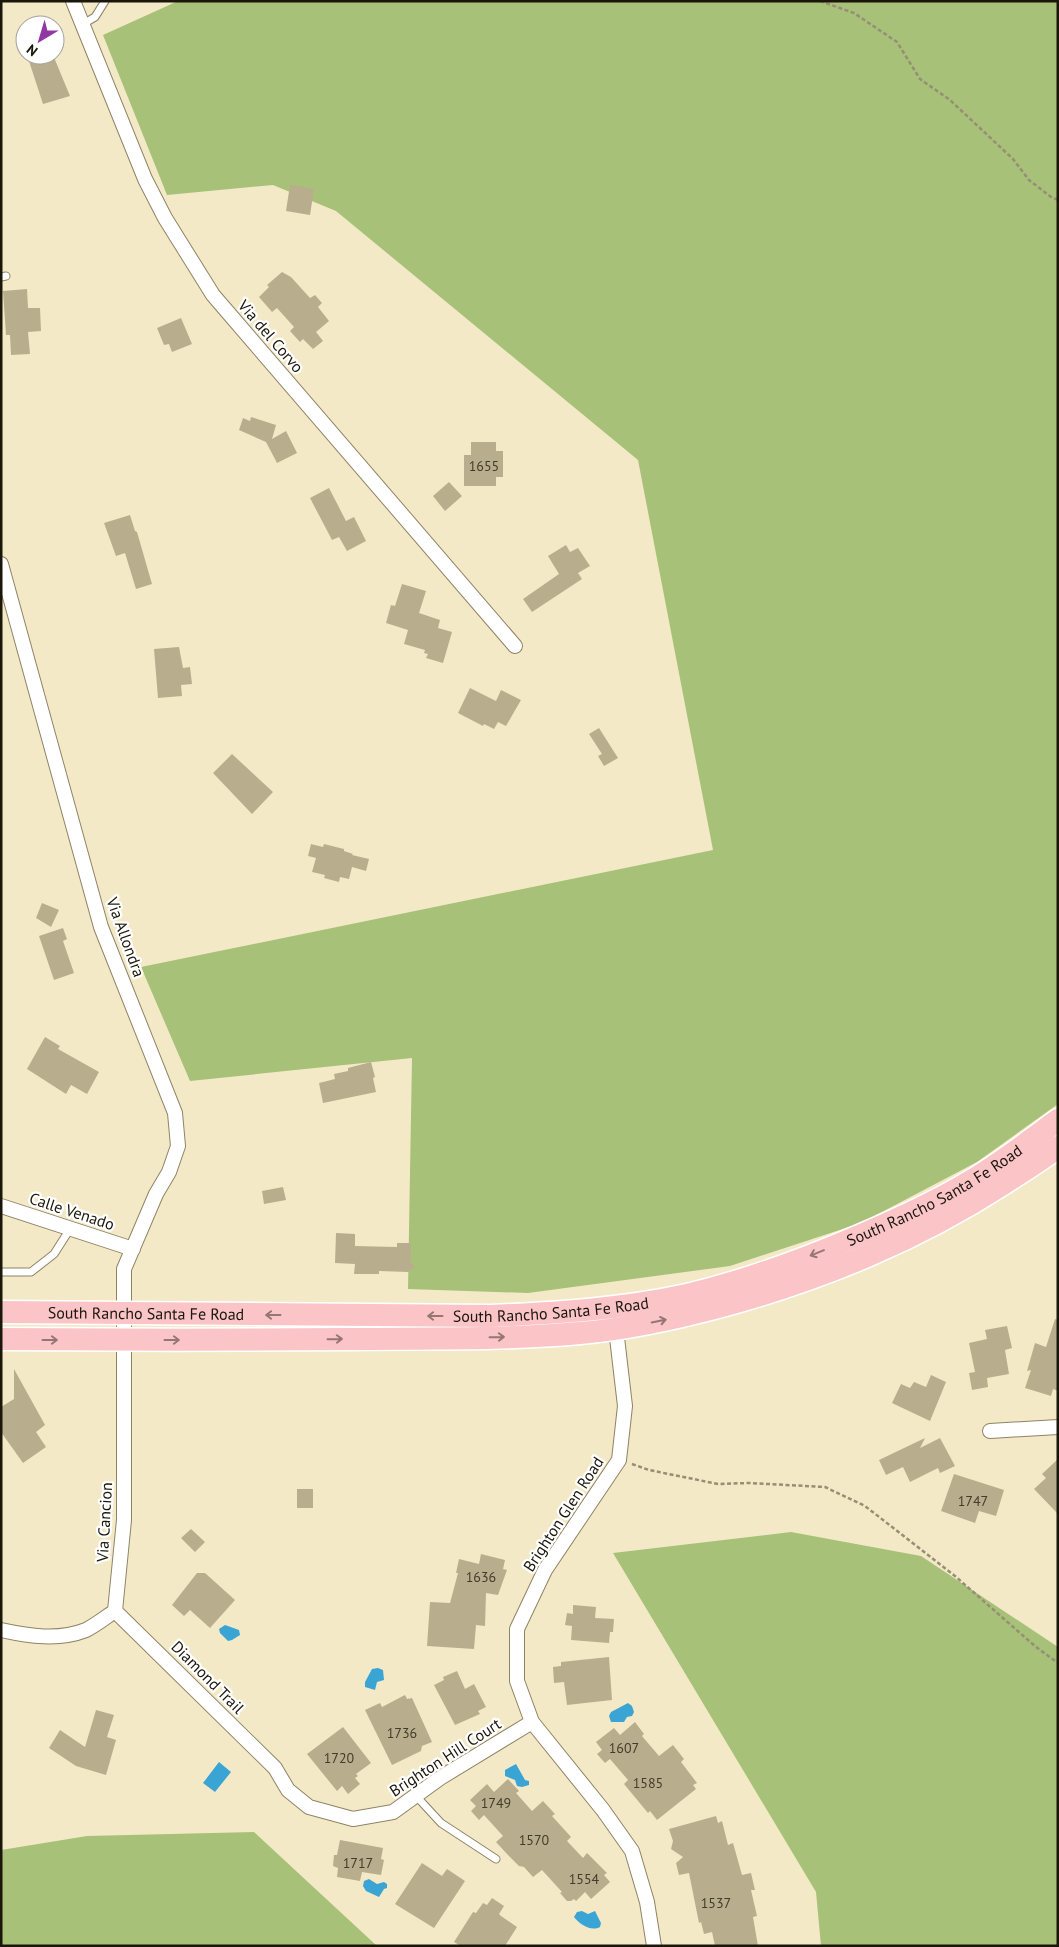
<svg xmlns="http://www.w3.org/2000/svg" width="1059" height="1947" font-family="'PT Sans',sans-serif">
<rect width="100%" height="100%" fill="#f4e9c7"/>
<path fill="#a7c178" d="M178,1H1058V1104L977,1162L861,1223L730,1266L528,1293L408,1289L412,1058L190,1081L141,967L713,850L638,460L336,211L273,185L167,195L103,35Z
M791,1532L921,1556L1058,1647V1946H821L816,1892L613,1553Z
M254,1832L377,1946H1V1850L87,1836Z"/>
<path fill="#3aa4d5" d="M225,1625L239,1630L240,1635L232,1640L228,1641L220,1633L219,1629Z
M378,1668L383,1670L384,1680L377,1682L375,1690L365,1687V1682L372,1669Z
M628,1703L632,1706L634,1712L632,1716L627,1717L624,1722H611L609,1716L611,1712Z
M219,1762L231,1772L215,1792L203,1783Z
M516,1764L525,1780L529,1781V1785L522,1787L517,1786L515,1780L505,1776V1770Z
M369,1879L377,1884L384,1882L387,1884V1888L384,1889L379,1897L366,1891L363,1886L364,1881Z
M582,1911L588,1914L595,1911L601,1923L600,1927C591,1932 579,1924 574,1917L577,1912Z"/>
<path fill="#b8ad8d" d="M27,55H53L70,96L43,104Z
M290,185L314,189L310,215L286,211Z
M282,272L291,277L310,298L315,295L322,303L318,307L329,321L316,332L323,341L313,349L303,339L300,342L290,331L294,327L277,308L272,312L259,297L269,287L267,285Z
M27,289L28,308H40L41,331L28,332L30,354L11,355L10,335H6L3,291Z
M181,318L192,344L172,352L169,344L164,345L157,328Z
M251,417L276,425L272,439L286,431L297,453L277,463L266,442L239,430L243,418L250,421Z
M471,442H496V451H503V477H496V486H464V455H471Z
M449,482L462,496L445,511L433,496Z
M329,488L346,521L354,517L366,541L347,551L339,537L332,540L310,498Z
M130,515L135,531L137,532L152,584L136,589L125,553L116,556L104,523Z
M566,545L570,552L578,548L590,566L578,573L582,579L532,612L523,599L559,574L548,556Z
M402,584L426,591L419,613L440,620L438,628L452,632L443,663L426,658L428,654L424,653L425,650L404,644L408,630L386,623L391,605L395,606Z
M179,647L183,668L190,667L192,684L181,685L182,696L158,698L154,649Z
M470,688L496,701L501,690L521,700L506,726L498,722L494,729L484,724L483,726L458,713Z
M599,728L618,758L604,766L598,756L602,754L589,734Z
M232,754L273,792L252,814L213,773Z
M311,844L323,847L324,844L344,849V851L353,854L352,855L369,859L366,871L352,867L349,879L340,877L339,882L324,878L325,875L312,872L316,858L308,856Z
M42,903L59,910L51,927L36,918Z
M63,928L67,939L63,941L74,973L54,980L39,936Z
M45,1037L60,1046L58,1049L99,1072L87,1094L71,1085L66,1094L27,1069Z
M371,1062L375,1077L373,1078L376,1092L323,1103L319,1083L335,1079L334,1074L348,1071V1068Z
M283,1187L286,1200L264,1204L262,1191Z
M336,1233L355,1234V1246L397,1247V1243H411V1263L415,1267L408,1272L379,1271V1274H354L355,1264L335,1263Z
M1055,1319L1058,1320V1391L1053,1389L1051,1396L1025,1388L1031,1370L1027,1371L1035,1343L1046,1347Z
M1007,1326L1012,1348L1005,1350L1009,1374L987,1378L988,1387L972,1390L969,1373L975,1372L969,1343L987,1339L985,1330Z
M14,1369L45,1425L36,1432L46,1447L23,1463L1,1432V1407L14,1399Z
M931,1375L946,1382L930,1421L892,1403L901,1384L910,1388L914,1382L926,1387Z
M925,1438L920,1448L940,1438L955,1466L940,1473L938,1468L910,1482L903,1467L886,1475L879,1460Z
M1058,1459V1514L1034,1489L1046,1478L1042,1474Z
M954,1474L1004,1490L996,1516L979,1511L975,1523L941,1511Z
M297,1489H313V1508H297Z
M191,1529L205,1542L195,1552L181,1538Z
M481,1554L505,1560L503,1569L507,1570L498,1595L486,1593L485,1626L476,1625L474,1649L427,1646L430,1602L450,1603L458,1573H456L459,1559L479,1564Z
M197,1573H205L235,1600L210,1628L190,1610L184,1616L172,1605Z
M573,1605L596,1607L595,1618L614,1619L613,1632H610L609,1643L571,1640L572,1626L565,1625L567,1613L573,1614Z
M609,1657L612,1700L567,1705L564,1682L554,1683L553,1667L561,1666V1662Z
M457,1671L465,1689L474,1684L486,1707L478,1711L480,1714L455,1725L434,1685L444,1680L443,1677Z
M405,1695L407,1699L412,1698L432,1742L422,1746L421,1751L392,1765L365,1710L380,1703L382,1707Z
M96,1710L114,1715L107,1737L116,1740L106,1775L76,1766L49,1748L60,1730L85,1747Z
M635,1722L644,1734L642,1736L659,1756L673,1745L684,1759L681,1762L697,1783L693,1785L696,1789L657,1820L650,1811L648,1813L624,1784L628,1780L610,1759L605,1763L597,1754L602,1750L596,1742L614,1728L620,1735Z
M343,1727L371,1763L356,1774L358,1776L355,1778L360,1784L348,1794L342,1786L337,1791L307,1754Z
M508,1779L519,1791L516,1793L532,1811L543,1801L555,1814L552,1816L571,1837L567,1841L583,1858L587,1853L607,1873L604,1875L610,1882L591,1899L585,1892L576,1901L574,1899L571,1901H567L560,1893L562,1892L542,1870L533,1877L524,1867L519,1866L507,1854L496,1842L503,1836L484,1815L479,1820L471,1811L476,1806L470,1800L487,1784L494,1792Z
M716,1816L718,1823L722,1821L728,1845L733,1843L742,1875L751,1873L755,1890H751L757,1916L753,1917L758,1946H715L712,1932L704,1934L701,1922L699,1923L689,1873L679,1875L676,1863L683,1857L671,1849L673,1841L669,1829Z
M340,1840L383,1848L381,1859L384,1860L381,1875L362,1872L360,1881L337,1877L338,1868L333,1866L334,1855H337Z
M422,1863L442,1876L447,1869L465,1881L434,1928L395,1904Z
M492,1898L504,1906L499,1914L501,1916L517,1927L505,1946H461L454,1942L473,1912L476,1913L483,1903L487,1905Z"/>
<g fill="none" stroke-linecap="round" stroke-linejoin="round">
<g stroke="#8e8365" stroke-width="9">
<path id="service" d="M83,24L95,17L105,1
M1,277L6,276
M1,1272H31L54,1254L70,1229
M417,1797L441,1823L496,1859"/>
</g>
<g stroke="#8e8365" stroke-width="16">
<path id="minor" d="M73,1L145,179L165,218L213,295L515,646
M1,564L101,927L175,1113L178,1146L169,1172L156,1194L124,1269V1520L115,1611C106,1617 96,1625 86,1630C58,1641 29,1636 1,1630
M1,1206L133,1249
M616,1329L625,1406L619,1460L545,1570L517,1629V1681L532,1722L603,1810L632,1851L647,1902L654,1946
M990,1431L1058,1427
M115,1611L275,1768L288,1790L309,1807L353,1819L393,1812L440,1778L532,1722"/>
</g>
<g stroke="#fff" stroke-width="25">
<g id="primary">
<path id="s1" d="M1,1312L491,1316C557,1313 623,1309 687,1295C746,1281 803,1260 859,1236C897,1220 935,1203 971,1181C1001,1163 1030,1141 1058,1120"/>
<path d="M1,1339C117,1340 233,1340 349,1339C426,1338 503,1340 580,1333C630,1329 678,1318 726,1305C826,1277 916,1240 1003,1184C1021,1172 1040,1161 1058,1147"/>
</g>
</g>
<path stroke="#968e75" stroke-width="2.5" stroke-dasharray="4 2.5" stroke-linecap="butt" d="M820,1L854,13L897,42L920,79L950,100L1013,159L1029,180L1051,197L1058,200
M632,1464L649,1470L718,1484L749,1483L825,1487L865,1506L955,1576L1036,1647L1058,1663"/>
<use href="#service" stroke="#fff" stroke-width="7"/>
<use href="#minor" stroke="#fff" stroke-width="14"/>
<use href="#primary" stroke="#fbc5c8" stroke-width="22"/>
</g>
<defs><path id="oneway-shaft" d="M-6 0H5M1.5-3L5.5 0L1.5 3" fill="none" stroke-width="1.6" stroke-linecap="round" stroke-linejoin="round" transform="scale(1.25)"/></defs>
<g stroke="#967672">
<use href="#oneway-shaft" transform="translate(817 1253) rotate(158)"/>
<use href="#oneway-shaft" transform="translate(273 1315) rotate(-180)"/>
<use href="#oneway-shaft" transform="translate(435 1316) rotate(-180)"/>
<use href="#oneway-shaft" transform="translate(659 1321) rotate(-12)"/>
<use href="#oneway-shaft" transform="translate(497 1337) rotate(-1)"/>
<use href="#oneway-shaft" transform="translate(335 1339) rotate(-1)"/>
<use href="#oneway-shaft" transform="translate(50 1340)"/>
<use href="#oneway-shaft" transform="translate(172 1340)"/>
</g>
<g text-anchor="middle" stroke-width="4.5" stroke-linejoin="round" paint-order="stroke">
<g font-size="14" fill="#423c2b">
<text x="484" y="471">1655</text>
<text x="973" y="1506">1747</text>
<text x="481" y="1582">1636</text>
<text x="402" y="1738">1736</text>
<text x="624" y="1753">1607</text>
<text x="339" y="1763">1720</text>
<text x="648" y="1788">1585</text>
<text x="496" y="1808">1749</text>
<text x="534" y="1845">1570</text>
<text x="358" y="1868">1717</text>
<text x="584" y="1884">1554</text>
<text x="716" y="1908">1537</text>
</g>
<g font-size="16" fill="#1a160a" stroke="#fff">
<text transform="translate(271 336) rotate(49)" y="6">Via del Corvo</text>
<text transform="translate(126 937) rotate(70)" y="6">Via Allondra</text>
<text dy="6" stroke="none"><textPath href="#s1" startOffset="955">South Rancho Santa Fe Road</textPath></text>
<text transform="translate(72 1211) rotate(18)" y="6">Calle Venado</text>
<text dy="6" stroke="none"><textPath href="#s1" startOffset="550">South Rancho Santa Fe Road</textPath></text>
<text dy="6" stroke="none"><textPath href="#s1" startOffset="145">South Rancho Santa Fe Road</textPath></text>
<text transform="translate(563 1514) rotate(-57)" y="6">Brighton Glen Road</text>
<text transform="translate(104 1522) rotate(-87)" y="6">Via Cancion</text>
<text transform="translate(208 1677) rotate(45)" y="6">Diamond Trail</text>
<text transform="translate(445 1757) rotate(-33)" y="6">Brighton Hill Court</text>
</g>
</g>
<rect width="1059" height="1947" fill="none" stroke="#1a160a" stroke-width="5"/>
<g transform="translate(40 40) rotate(218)"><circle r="24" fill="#ffffff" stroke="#a3a29d"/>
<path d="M0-4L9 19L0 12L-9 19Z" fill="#9039a5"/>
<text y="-8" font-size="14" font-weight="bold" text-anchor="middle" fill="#1a160a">N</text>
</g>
</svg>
